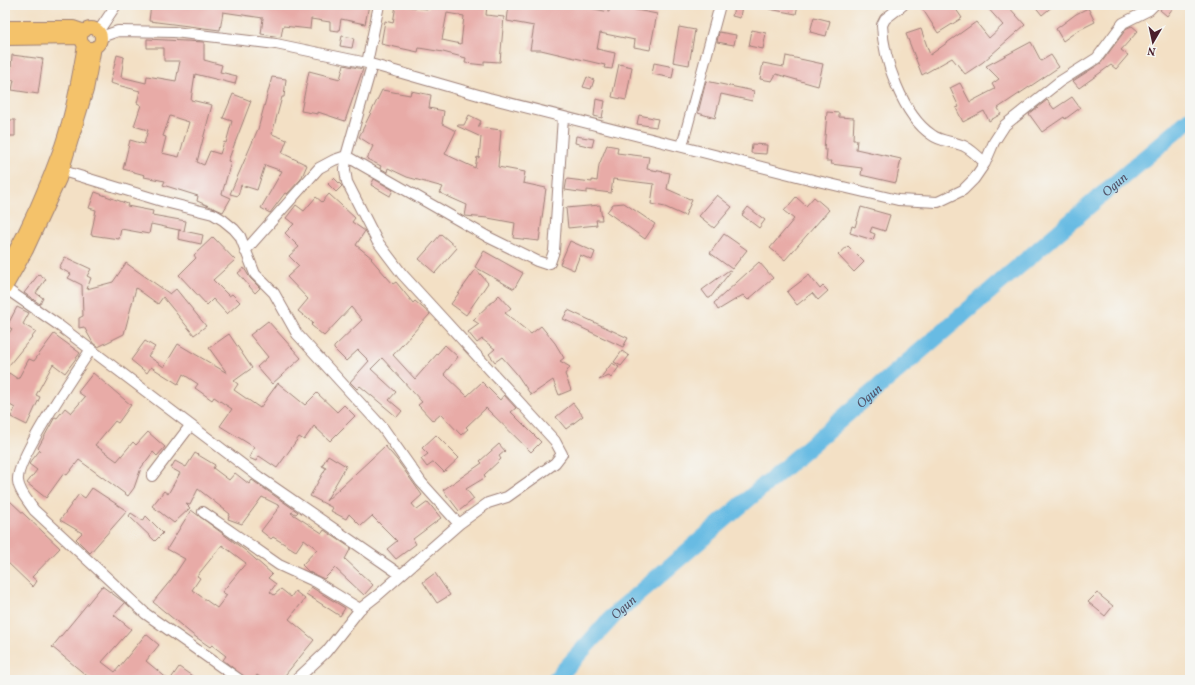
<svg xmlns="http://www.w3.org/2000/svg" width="1195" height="685" font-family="Vollkorn,serif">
<rect width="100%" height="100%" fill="#f6f6f2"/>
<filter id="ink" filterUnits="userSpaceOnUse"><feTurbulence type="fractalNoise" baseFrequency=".025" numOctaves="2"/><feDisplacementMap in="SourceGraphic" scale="8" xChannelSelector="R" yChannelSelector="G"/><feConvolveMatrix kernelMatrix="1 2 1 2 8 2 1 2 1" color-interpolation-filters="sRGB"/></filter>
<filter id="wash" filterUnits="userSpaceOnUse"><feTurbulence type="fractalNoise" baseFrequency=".012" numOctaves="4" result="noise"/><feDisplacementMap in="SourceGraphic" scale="16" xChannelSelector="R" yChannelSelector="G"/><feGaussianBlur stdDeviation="0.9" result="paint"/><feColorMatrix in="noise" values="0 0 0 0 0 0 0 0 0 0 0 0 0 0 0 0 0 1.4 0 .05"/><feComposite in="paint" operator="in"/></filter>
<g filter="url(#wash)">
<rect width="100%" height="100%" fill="#f3e0c5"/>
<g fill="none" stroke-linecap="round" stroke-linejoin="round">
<path stroke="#67bbe3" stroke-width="17" id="s1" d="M555,680L617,612L1190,119"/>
</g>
<g id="blocks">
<path fill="#e8aba7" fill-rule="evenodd" d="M151,5H244L265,8L266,5H369L365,24L341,19L339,31L330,30V22L311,19L310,29L283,26L281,37L261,34L263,18L223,12L220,30L149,21Z
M396,5L428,9L429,5H447L468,8L469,5H487L486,15L504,17L500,62L484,61V65L465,63L466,58L443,52L419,48L418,52L381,44L385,21L393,23ZM447,13L464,16L461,44L442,40Z
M509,5H591L590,8L609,12L610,5H621L631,7V9L657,14L650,50L634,47L635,40L600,33L597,49L615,53L612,69L604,68L605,65L541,50H530L534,26L507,21Z
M735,5H742L740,18L732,16Z
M770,5H798L796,14L769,9Z
M920,5H953L962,18L938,33Z
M985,5H1007L1025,25L983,62L965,74L952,58L922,75L906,34L921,29L930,55L976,22L989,38L1003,25Z
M1034,5H1054L1042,15Z
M1164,5H1175L1167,16L1160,10Z
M1088,8L1095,22L1077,31L1063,41L1056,29L1076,14Z
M814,17L830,21L826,36L810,32Z
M1132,26L1138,31L1121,50L1128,55L1116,69L1111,65L1079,88L1073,81L1101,63L1127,28Z
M679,27L695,30L689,65L673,62Z
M752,30L766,33L763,49L749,46Z
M719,32L736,35L734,45L717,42Z
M342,36L354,38L352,48L340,46Z
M147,39L204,42V60L222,65L220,72L237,76L235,84L195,74L191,100L212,105L197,162L204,165L210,151L220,154L224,142L226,143L232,121L223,118L233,94L251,101L228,161L231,162L222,194L231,198L223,212L197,201L198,196L163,185L165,181L144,177L145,175L123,169L130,140L144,144L148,130L134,126L141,105L137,103L140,91L110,83L117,55L124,57L121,77L146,83L147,76L176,81L180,61H164V48H147ZM170,116L189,122L179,157L162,153L166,137L163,136Z
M1031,42L1041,61L1051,55L1059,67L998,108L1001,114L989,121L984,111L963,122L956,108L959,107L950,88L960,83L970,102L995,89L992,84L999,79L986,66Z
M12,55L43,59L38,94L12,90L14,80L5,78V68L11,69Z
M786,56L823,64L818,86L776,74L772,81L760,79L763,63L784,67Z
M654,63L674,67L672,78L652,74Z
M619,64L632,67L626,100L612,97Z
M344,65L363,69L345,121L318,112V114L301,111L309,71L340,79Z
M272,77L286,79L284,97H282L272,134L287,140L282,153L307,165L301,179L287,194L285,193L270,213L261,208L282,171L265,165L257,190L241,185L238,196L230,194L258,129Z
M587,77L594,80L591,89L583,87Z
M706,81L754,91L752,101L721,94L715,118L698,113Z
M382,90L410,95L411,91L431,95L429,108L444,111L442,124L456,131L445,154L475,168L477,157L479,158L481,137L457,126V125H464L469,115L481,121L478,127L501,130L498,167L525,172L523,183L546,188L539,241L513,238L515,223L488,218L465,216L467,205L440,193L443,187L407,177L388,168L387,172L380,168L381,166L367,159L373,146L359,137Z
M1072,97L1080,108L1065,119L1064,117L1042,132L1029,114L1047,100L1054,109Z
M596,99L605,101L602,118L594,116Z
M827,112L839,113V117L854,118L853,140H857L856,149L901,159L896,183L861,175L862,168L831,164L832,161H826L827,150H824Z
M639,115L658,119L656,127L637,124Z
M5,120H15V136H5Z
M576,136L594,139L592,147L575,143Z
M752,144L767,145L766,154L751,153Z
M607,145L618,147L617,153L649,157L647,169L670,173L667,189L692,200L685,216L665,207L651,204L654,184L613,179L611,193L587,190V193L565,190L567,179L592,182V180L597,181L599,165Z
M334,178L342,186L336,192L328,184Z
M374,179L393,190L390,196L371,185Z
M95,192L128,204L127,206L153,211L152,215L186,221L184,231L151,224L149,234L121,229L119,239L91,235L96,210L89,208Z
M329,194L355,218L352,222L365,231L356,245L372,258L371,259L393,284L396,282L413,303L415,301L430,314L393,355L415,379L445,345L458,357L444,374L467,396L482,382L500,400L504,395L516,408L511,412L541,442L531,452L486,408L466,427L468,429L461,435L441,414L433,421L418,405L422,402L382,358L371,369L396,392L389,400L402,411L397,417L360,386L357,389L350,382L369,361L358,350L346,361L334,349V347L362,320L351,307L324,336L311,325L313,323L298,311L308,299L287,277L299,266L289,256L299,247L285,233L294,224L286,218L296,205L304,211L316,197L322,202Z
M717,195L732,207L714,228L699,216Z
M796,197L806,206L814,197L829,210L785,260L770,248L794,219L784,211Z
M624,203L655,224L645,239L607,212L613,204Z
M600,205L602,220H596L597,225L568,228L566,208Z
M748,207L765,220L759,228L742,215Z
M861,207L890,215L885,231L872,227L870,232L875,234L873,240L850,233L852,226L855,227Z
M179,230L203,235L201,244L178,239Z
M441,234L457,248L435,273L419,259Z
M724,234L747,250L732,269L710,253Z
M213,237L235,260L213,280L229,296L232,294L240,302L227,314L213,299L207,305L179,275L196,258L194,255Z
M570,241L595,252L592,260L580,255L574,270L560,264Z
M848,246L864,262L854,272L838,255Z
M484,251L523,273L514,289L475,267Z
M65,257L91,269L87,276L91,278L87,289L113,282L126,263L170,294L176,289L206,326L194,335L163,297L158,304L136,288L124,334L98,347L93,343L84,327L79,328V318L83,316L82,285L68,278L71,274L59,268Z
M759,262L773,278L748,300L743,295L718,310L714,303Z
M244,268L250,278L260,288L255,293L238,273Z
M476,269L488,283L466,315L451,304Z
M729,270L731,271L710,298H708L702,290Z
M39,274L46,279L36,293L43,298L40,304L24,293Z
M809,275L820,289L823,286L828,291L818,300L812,293L797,305L787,292Z
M499,295L511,308L505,313L531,334L541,326L555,343L564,358L560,361L570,367L565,374L571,390L559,395L553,380L531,395L516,373L502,357L495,362L489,354L495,349L482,339L477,343L468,332L479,324L473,320Z
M17,307L29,313L23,324L36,332L5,370V338L12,329L7,326Z
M568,310L628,338L623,347L563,319Z
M268,321L301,358L272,384L257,367L268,357L250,335Z
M54,334L80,353L65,373L53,364L36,395L40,397L27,425L11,417L15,408L5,402V380L9,373L18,379L29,359L34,361Z
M229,334L252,368L234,381L238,384L234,390L260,408L278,383L305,405L317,393L337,412L344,405L355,416L330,441L314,426L304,440L299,437L277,468L259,456L256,461L249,458L254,447L220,426L232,409L214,397L212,400L195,388L198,384L183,374L178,384L151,367L147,373L131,360L145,341L155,347L148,356L164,367L178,344L227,373L209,348Z
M622,351L629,356L621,366L614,362Z
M612,363L619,367L611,378L609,376L599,380Z
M93,373L131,405L118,423L115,421L95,445L117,461L133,442L136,445L148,432L165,447L157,456L153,452L141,468L134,488L128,496L79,460L67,475L64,473L46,498L27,483L37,470L29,464L40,450L38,448L55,417L57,418L65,408L71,413L85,397L78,392Z
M573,403L583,416L566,429L556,417Z
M436,435L459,458L444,472L434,462L427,467L421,459L428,454L422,448Z
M499,444L505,451L499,456L501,459L484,475L486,477L466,489L474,499L459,511L443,490L482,463L480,461Z
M385,446L397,460L422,495L412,504L417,510L428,502L441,518L413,539L416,544L396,559L387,549L397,541L372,516L361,526L349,514L346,519L331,511L333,508L310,496L326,468L322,466L328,455L346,466L326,501Z
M195,453L215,465L213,468L229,480L235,473L249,484L252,480L298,512L296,514L292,512L291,513L322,533L324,530L351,548L345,559L373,585L364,595L335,568L324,579L309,572L302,565L317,549L304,539L296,551L273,537L271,539L261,531L280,506L262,497L242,524L228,519L230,514L198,489L190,505L186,504L190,508L174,523L152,506L164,491L168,494L180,473L171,468L175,461L186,467Z
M92,488L127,511L90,553L76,539L82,533L60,520L79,494L85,498Z
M10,501L60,548L32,577L37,581L33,587L5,560V507Z
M191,510L246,551L272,574L268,578L276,584L270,592L274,595L281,589L291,597L295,591L305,599L289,619L314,640L281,680H264L257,675L253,680H248L223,660L226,656L212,645L210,647L193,635L153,602L171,580L185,559L167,549ZM222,545L246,563L222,592L227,595L217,608L192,590L200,578L197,576Z
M131,513L143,521L146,516L163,533L155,541L129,516Z
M435,573L450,595L437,603L423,582Z
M102,586L125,603L114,615L131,629L102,662L115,672L146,634L159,645L146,661L169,680H92L52,647Z
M311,587L345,608L340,616L306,594Z
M1097,593L1113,606L1105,616L1088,602Z
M179,667L198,680H170Z"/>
</g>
</g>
<g filter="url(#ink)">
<use href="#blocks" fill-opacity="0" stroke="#9e8078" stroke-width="1"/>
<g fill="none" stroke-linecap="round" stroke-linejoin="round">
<g stroke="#9e8078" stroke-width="12">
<path id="minor" d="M903,5L885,19L882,25C883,59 903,116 932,135C941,142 953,141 964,146C972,150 979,157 985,163
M98,32L116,5
M101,37L118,31L174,32L276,44L367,63L489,98L805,178L898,200L938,202L963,190L974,179L985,163L994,142L1005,125L1059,82L1097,58L1123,23L1149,10L1154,5
M367,63L379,5
M682,146L720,5
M63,171L165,202L213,214L223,220L234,229L240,236L255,274L274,293L297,334L383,428L421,482L459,524
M245,251L319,168L334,160L346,156L488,237L537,261L546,264L550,263L554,251L563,117
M5,288L57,324L259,477L401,575
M91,349C77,371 15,459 18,481C19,491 28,501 34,510L146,614L240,680
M152,476L190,426
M203,512L279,565L316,582L360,609
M296,680L326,652L360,609L378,595L459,524L488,503L507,497L555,463L562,454L555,441L402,274L377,241L347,182L345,170L346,156L372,65"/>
</g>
<g stroke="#9e8078" stroke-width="14">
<path id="major" d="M5,27H73L85,31
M81 38a10 10 0 1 1 20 0a10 10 0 1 1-20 0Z
M5,39L81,38
M5,269C27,230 46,188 61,146C72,114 78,79 84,45
M5,289L27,250L60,179L87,90L95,47"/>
</g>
<use href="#minor" stroke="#fff" stroke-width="10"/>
<use href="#major" stroke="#f4c26a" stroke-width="12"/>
</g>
</g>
<g text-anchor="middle" stroke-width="3" stroke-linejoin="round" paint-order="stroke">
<g font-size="13" font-style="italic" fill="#54566b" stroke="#f6f6f2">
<text dy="5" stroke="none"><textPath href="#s1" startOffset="748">Ogun</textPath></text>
<text dy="5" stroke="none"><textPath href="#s1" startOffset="424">Ogun</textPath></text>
<text dy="5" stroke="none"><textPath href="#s1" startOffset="100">Ogun</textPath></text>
</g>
</g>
<rect width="1195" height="685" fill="none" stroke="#f6f6f2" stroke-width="20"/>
<g transform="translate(1153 42) rotate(189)" stroke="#f6f6f2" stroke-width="3" paint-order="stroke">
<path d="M0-3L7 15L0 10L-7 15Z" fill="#4a1f2b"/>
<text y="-6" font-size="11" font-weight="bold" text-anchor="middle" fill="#4a1f2b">N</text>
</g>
</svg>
